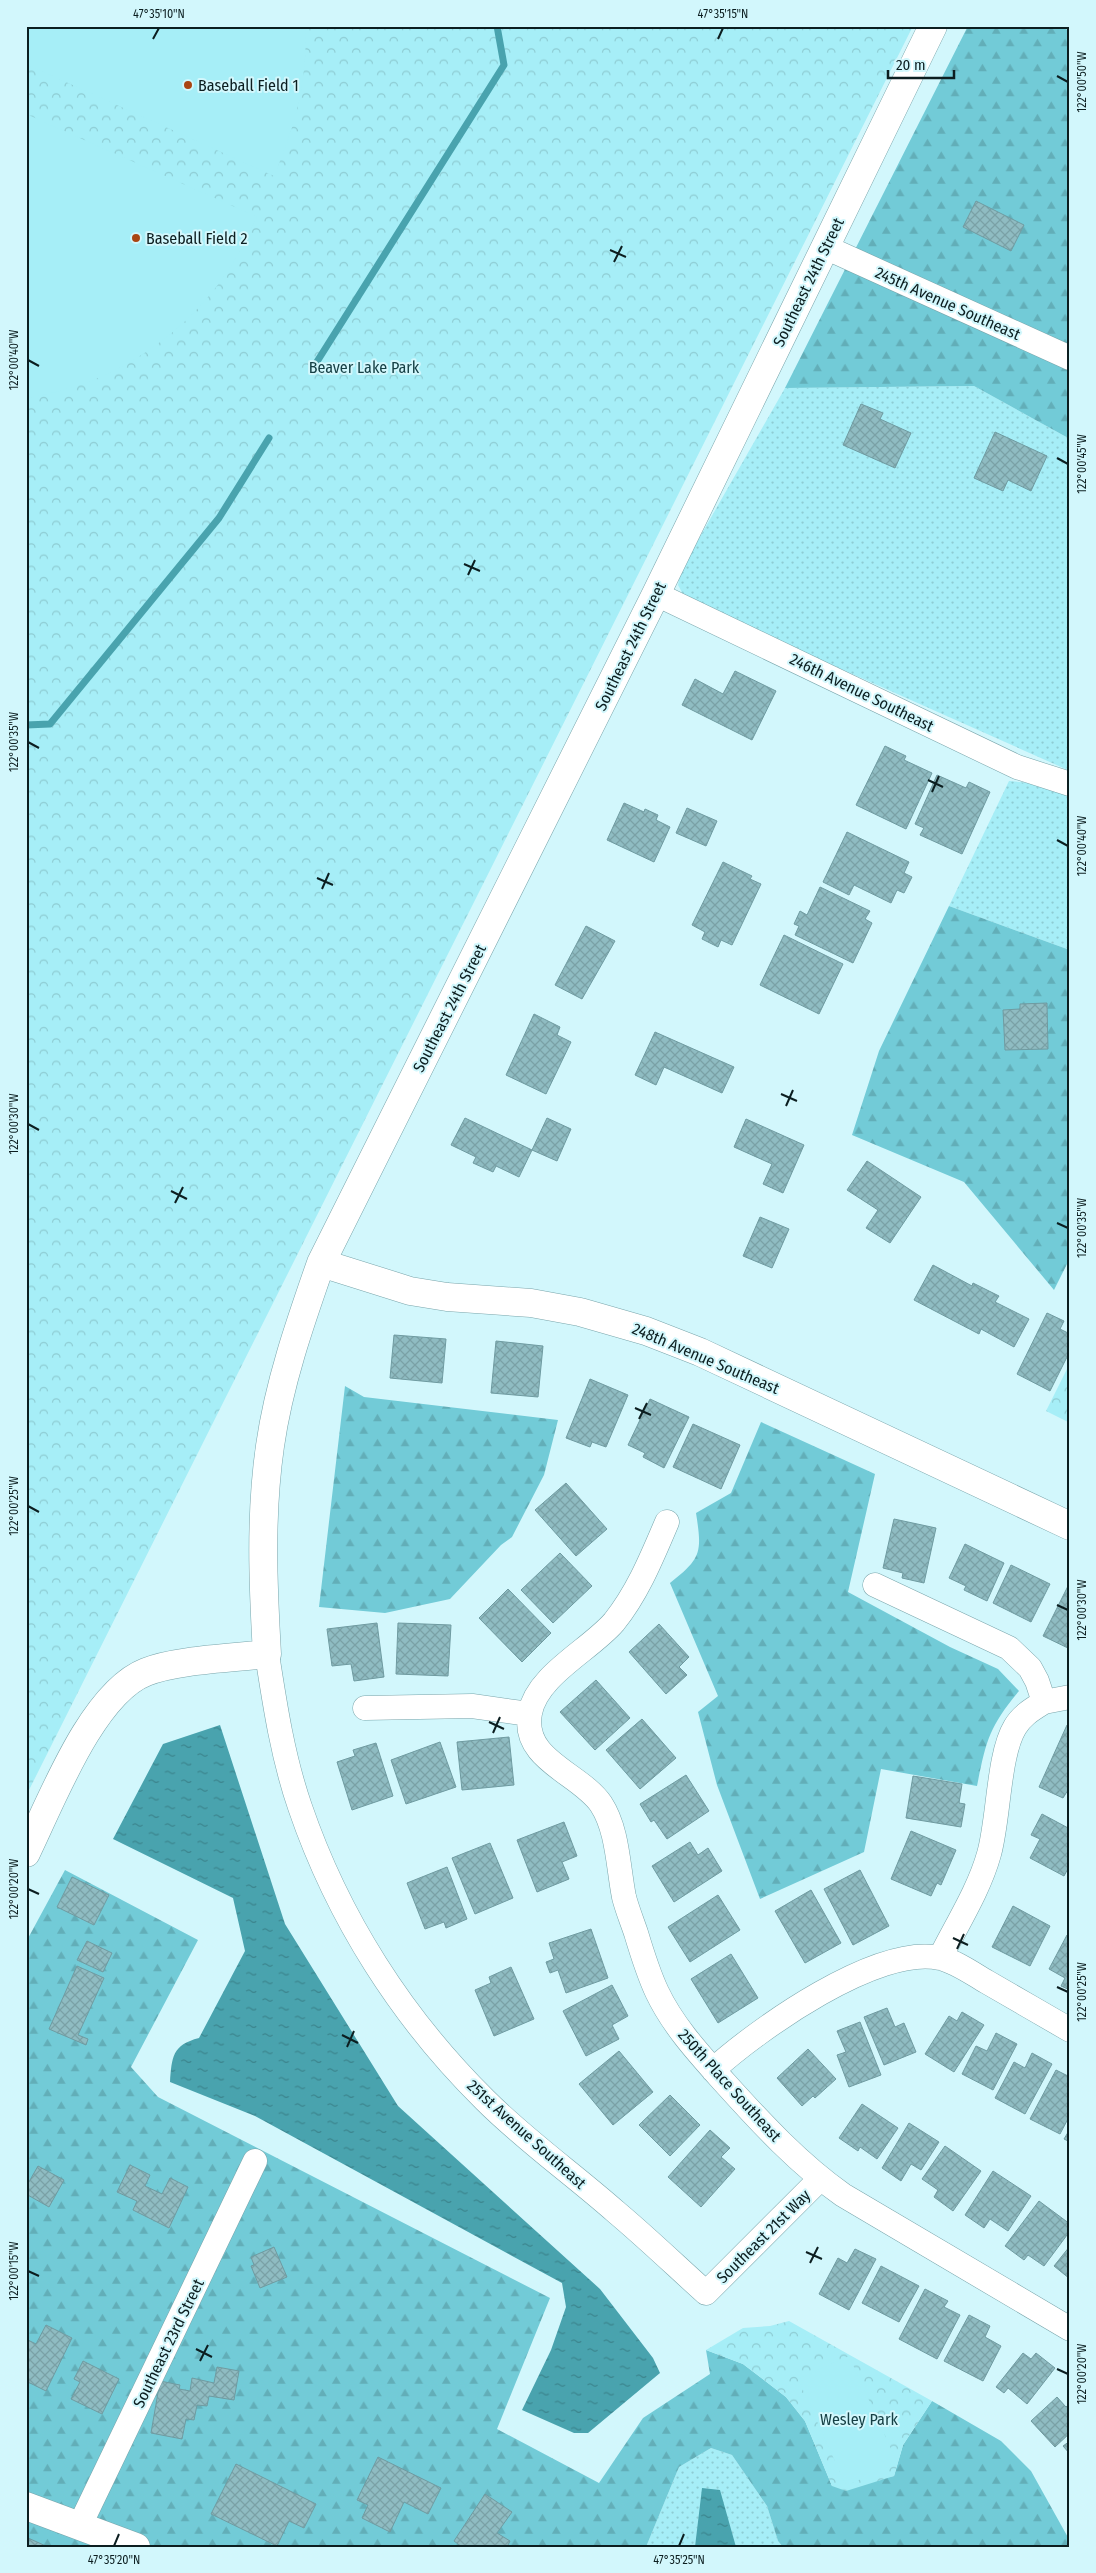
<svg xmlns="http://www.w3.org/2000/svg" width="1096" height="2573" font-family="'Fira Sans Condensed',sans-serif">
<defs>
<pattern id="grass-dots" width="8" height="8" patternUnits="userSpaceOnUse" patternTransform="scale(1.25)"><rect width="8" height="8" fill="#a6eef7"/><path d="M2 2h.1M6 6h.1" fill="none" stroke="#8eccd3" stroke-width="1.8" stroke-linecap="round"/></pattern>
<pattern id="forest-firs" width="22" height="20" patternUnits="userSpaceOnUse" patternTransform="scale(1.25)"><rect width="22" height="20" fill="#72cbd7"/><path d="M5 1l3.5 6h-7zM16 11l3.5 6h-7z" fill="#62aeb8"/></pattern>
<pattern id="park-crowns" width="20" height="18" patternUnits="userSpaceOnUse" patternTransform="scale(1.25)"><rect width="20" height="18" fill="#a6eef7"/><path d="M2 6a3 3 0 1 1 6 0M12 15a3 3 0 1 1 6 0" fill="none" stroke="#8eccd3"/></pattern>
<pattern id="water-ripples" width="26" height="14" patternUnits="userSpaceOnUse" patternTransform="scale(1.25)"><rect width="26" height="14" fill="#49a3ae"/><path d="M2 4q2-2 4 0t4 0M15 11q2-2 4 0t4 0" fill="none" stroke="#3b848d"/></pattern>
<pattern id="building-cross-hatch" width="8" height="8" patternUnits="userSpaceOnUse" patternTransform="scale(1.25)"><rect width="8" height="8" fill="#8fbcc2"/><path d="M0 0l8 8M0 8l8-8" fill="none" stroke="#7aa1a6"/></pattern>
</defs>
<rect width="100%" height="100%" fill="#d2f7fc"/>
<path fill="url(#grass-dots)" d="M974,386L1070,439V771L686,600L678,585L681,570L785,388Z
M1009,781L1053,785L1070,793V957L1067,949L949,906Z
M711,2448L732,2455L767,2506L778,2541L783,2547H646L679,2467Z"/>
<path fill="url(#forest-firs)" d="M968,26H1059L1070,31V439L974,386L785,388Z
M949,906L1067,949L1070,957V1258L1054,1290L964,1182L852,1135L879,1051Z
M345,1386L364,1397L558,1420L544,1475L512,1537L501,1545L450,1599L385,1613L319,1607Z
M761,1422L875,1474L848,1592L950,1647L998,1669L1019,1691C989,1727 986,1741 977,1786L881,1769L864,1852L760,1899L717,1785L698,1712L718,1696L670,1583C702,1558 702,1552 696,1513L731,1493Z
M65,1870L198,1940L131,2067L158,2097L550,2298L497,2429L599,2483L643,2418L710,2374L706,2350L743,2364L786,2397L805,2421L832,2486L894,2476L903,2445L932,2401L1001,2441L1031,2471L1070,2541V2547H783L778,2541L767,2506L732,2455L711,2448L679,2467L646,2547H26V1942Z"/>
<path fill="url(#park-crowns)" d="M26,26H913L26,1796Z
M1070,1363V1423L1046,1411Z
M789,2321L932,2401L903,2445L894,2476L846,2491L832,2486L805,2421L786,2397L743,2364L706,2350L743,2328L770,2326Z"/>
<path fill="#a6eef7" d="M26,26H306C306,86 297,121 274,176L26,64Z
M26,114L257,217C249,232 243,248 234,261C189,335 111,386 26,398Z
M849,2356L897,2462L846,2486L798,2379Z"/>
<path fill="url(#water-ripples)" d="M220,1725L285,1924L398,2106L600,2289L653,2358L660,2373L588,2433H574L522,2410L551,2350L566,2307L562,2283L255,2116L170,2082C172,2057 172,2045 199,2038L245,1951L233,1898L113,1839L163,1744Z
M702,2488L720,2490L736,2547H695Z"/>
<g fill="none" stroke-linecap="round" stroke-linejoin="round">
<path stroke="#49a3ae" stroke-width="7" d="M313,368L504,65L497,26
M26,725L50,724L219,518L269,438"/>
</g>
<path fill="url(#building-cross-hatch)" stroke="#6f9ba1" d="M976,201L1024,225L1011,251L963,227Z
M861,404L883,413L880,419L911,433L895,468L843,445Z
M995,432L1047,456L1031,491L1008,480L1003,491L974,478Z
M735,671L776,691L752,740L682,705L695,679L723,694Z
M885,746L906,756L904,760L932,773L906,829L856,805Z
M937,775L966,788L969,782L990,792L962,854L920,835L924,828L915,824Z
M624,803L644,812L645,809L658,815L656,820L670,827L654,862L607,840Z
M687,808L717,821L706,846L676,833Z
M847,832L909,862L904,873L912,877L904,893L897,890L891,903L854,885L849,895L823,882Z
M723,862L752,876L750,879L761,884L732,945L721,940L718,947L702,939L705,932L692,925Z
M820,887L870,911L865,919L872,923L853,963L795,935L799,926L794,924L800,911L807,915Z
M586,926L615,941L582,999L555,985Z
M784,935L843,964L819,1014L760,985Z
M1047,1003L1048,1049L1005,1050L1003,1010L1020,1009V1004Z
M534,1014L560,1027L557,1035L571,1042L546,1094L506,1075Z
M655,1032L734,1067L722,1093L664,1067L656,1085L635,1075Z
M465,1118L532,1150L519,1177L496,1166L493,1172L473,1163L476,1157L451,1145Z
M547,1118L571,1129L557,1161L532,1150Z
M746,1119L804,1145L783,1193L763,1184L772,1164L734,1147Z
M867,1161L921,1197L890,1243L866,1228L878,1210L847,1190Z
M760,1217L789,1229L772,1268L743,1256Z
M933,1265L972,1286L973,1283L999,1296L995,1302L1029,1319L1014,1347L981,1329L979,1334L914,1300Z
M1047,1313L1064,1321L1060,1329L1070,1334V1351L1050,1391L1017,1374Z
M394,1335L446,1339L442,1383L390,1378Z
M496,1341L543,1346L538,1397L491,1393Z
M590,1379L628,1395L606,1447L592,1442L590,1447L566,1438Z
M650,1399L689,1417L664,1468L643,1457L645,1453L628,1445Z
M693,1424L740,1445L721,1489L673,1467Z
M566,1483L607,1529L576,1556L535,1510Z
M894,1519L936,1528L924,1583L902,1578L903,1573L883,1568Z
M965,1544L1004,1563L987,1601L964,1590L966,1586L949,1578Z
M560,1553L592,1586L553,1623L521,1590Z
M1011,1565L1050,1584L1031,1622L993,1603Z
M1068,1586H1070V1649L1043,1636Z
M508,1589L551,1633L522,1662L479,1618Z
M377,1623L384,1677L354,1681L351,1664L332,1666L327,1629Z
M398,1623L451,1625L448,1676L396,1674Z
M659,1624L689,1657L679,1667L687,1675L666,1694L629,1652Z
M596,1680L630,1718L595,1750L560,1712Z
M642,1719L676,1758L640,1789L606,1750Z
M1067,1725L1070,1727V1787L1063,1798L1039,1787Z
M509,1737L514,1785L462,1790L457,1742Z
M440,1742L456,1787L406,1804L391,1760Z
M376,1743L393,1796L352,1810L337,1762L355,1756L353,1750Z
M686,1775L709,1811L667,1839L654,1820L651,1822L640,1804Z
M913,1776L962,1784L959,1803L965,1804L961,1827L906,1818Z
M1042,1814L1070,1829V1865L1064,1876L1030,1858L1040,1839L1031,1835Z
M564,1822L577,1856L562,1862L569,1879L537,1892L517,1840Z
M911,1831L956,1850L941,1885L937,1883L931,1896L891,1879Z
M690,1842L698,1855L708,1848L722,1871L674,1902L652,1866Z
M490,1843L513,1898L475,1914L452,1858Z
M447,1867L467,1919L446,1928L444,1922L425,1929L407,1883Z
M860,1870L889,1926L853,1945L824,1889Z
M72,1877L109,1895L94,1925L57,1907Z
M811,1890L841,1943L805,1963L775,1911Z
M718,1895L740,1930L690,1962L668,1927Z
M1013,1906L1050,1926L1030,1966L992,1947Z
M591,1929L608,1978L566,1993L558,1970L550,1973L546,1962L554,1959L549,1943Z
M1067,1935L1070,1936V1990L1061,1986L1065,1978L1049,1969Z
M87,1941L112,1953L103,1972L77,1960Z
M731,1954L758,1998L718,2023L691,1979Z
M77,1966L104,1978L78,2035L88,2039L86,2045L49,2029Z
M511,1967L534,2019L494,2036L475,1990L491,1983L489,1977Z
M612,1985L628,2016L612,2025L619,2039L586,2056L563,2011Z
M887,2008L895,2027L904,2023L916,2052L884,2065L864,2017Z
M962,2012L984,2025L954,2072L925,2054L949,2016L957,2021Z
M860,2022L881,2075L849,2087L837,2055L846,2052L837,2031Z
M996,2033L1017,2044L993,2090L962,2074L976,2046L987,2051Z
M808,2049L836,2079L815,2098L813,2096L802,2106L777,2078Z
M619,2051L653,2092L613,2125L579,2084Z
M1032,2053L1052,2064L1025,2114L995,2098L1014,2062L1025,2068Z
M1056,2070L1070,2077V2115L1060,2134L1030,2119Z
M670,2095L700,2125L670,2156L639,2125Z
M862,2104L898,2128L877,2159L860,2147L858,2151L839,2138Z
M909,2123L939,2142L921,2170L911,2164L901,2181L882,2168Z
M1070,2129V2142L1064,2139Z
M710,2130L730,2148L721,2157L735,2169L701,2207L668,2177Z
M945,2146L981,2171L953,2211L934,2197L938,2190L922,2179Z
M130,2165L150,2175L145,2186L162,2194L170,2178L188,2187L169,2228L133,2210L137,2201L117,2192Z
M38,2166L64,2180L49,2207L26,2194V2187Z
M993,2171L1031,2196L1008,2231L990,2219L984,2228L965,2215Z
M1039,2201L1070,2224V2231L1044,2266L1028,2255L1024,2260L1005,2246Z
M1070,2246V2279L1054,2266Z
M274,2247L287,2277L260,2288L251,2266L254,2265L251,2257Z
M855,2249L876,2259L849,2310L819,2294L838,2258L847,2263Z
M881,2266L919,2286L899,2322L862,2303Z
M925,2289L948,2301L944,2307L960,2315L937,2359L899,2339Z
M969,2315L990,2326L985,2337L1001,2346L983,2381L944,2361Z
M46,2325L72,2338L46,2391L26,2381V2339L36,2344Z
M1023,2353L1031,2359L1036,2353L1055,2368L1027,2404L1008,2388L1004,2393L996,2387Z
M83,2361L119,2379L102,2414L71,2399L80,2382L74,2379Z
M217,2367L239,2371L234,2400L209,2396L207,2406L197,2405L194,2420L186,2419L182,2439L151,2433L160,2381L180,2385L179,2389L190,2391L192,2378L214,2383Z
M1057,2397L1066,2407L1070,2403V2433L1055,2447L1031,2421Z
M1070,2441V2454L1063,2446Z
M378,2457L441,2488L428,2514L404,2502L390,2532L362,2518L368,2505L357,2500Z
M236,2464L316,2504L304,2528L289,2521L277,2546L211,2514Z
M485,2494L512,2512L497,2533L510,2541L507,2547H462L454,2541Z
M26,2537L48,2547H26Z"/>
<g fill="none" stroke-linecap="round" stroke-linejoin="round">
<g stroke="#79a5ab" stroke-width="25">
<path id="street" d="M825,247L1070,358
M656,594L1017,767L1070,784
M667,1522C652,1557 638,1592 614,1622C590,1650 537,1675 530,1713C521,1760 580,1773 601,1804C618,1830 618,1867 624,1897C627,1909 632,1921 636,1933C642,1953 648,1973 657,1992C673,2026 700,2055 725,2083C761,2123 799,2164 843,2195L1070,2329
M875,1585L1009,1648L1030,1668L1037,1681L1044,1702L1070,1697
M267,1654C275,1706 283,1758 300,1807C338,1918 402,2018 485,2100C526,2141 573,2174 616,2212C647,2238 676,2266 706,2293L820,2179
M365,1708L472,1706L529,1714
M940,1958C957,1924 979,1890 989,1854C999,1819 998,1755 1015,1727C1022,1715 1033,1709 1044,1702
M713,2070C758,2029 878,1944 940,1958C957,1962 973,1974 987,1982C1015,1998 1042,2014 1070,2030
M80,2525L255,2161"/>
</g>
<g stroke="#79a5ab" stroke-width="29">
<path id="secondary" d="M321,1263L410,1291L447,1297L531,1303L580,1312L646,1331L700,1352L1070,1526
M26,1853C51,1802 92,1693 146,1672C175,1660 233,1658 267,1654C263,1585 260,1515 270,1446C279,1383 300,1323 321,1263L656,594L933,26
M26,2506L136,2547"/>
</g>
<use href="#street" stroke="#fff" stroke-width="24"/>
<use href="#secondary" stroke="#fff" stroke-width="28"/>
</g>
<path fill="none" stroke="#0c1e20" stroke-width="2" d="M153,39L159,28M718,39L723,28M1057,76L1068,82M610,250L626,257M614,262L622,246M28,360L39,366M1057,458L1068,464M464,564L480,571M468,575L475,560M28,742L39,748M928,780L943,787M932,792L939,776M1057,840L1068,846M317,878L333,885M322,889L329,873M781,1094L797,1101M786,1106L793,1090M28,1124L39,1130M171,1191L187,1199M175,1203L183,1187M1057,1223L1068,1228M635,1408L651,1415M639,1419L647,1403M28,1506L39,1512M1057,1605L1068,1610M489,1722L504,1729M493,1733L500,1717M28,1889L39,1894M953,1938L968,1945M957,1949L964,1934M1057,1987L1068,1992M342,2035L358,2043M347,2047L354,2031M806,2252L822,2259M810,2263L818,2247M28,2271L39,2276M196,2349L212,2357M200,2361L208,2345M1057,2369L1068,2374M114,2546L119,2534M679,2546L684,2534"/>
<g fill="#a94512" stroke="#d2f7fc" stroke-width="2">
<circle cx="188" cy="85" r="5"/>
<circle cx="136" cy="238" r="5"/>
</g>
<g text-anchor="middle" stroke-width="4" stroke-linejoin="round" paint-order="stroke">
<g font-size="16" fill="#0c1e20" stroke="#d2f7fc" text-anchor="start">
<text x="198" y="91">Baseball Field 1</text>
<text x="146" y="244">Baseball Field 2</text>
</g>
<g font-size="16" fill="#0c1e20" stroke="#d2f7fc">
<text transform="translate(808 282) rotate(-64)" y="6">Southeast 24th Street</text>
<text transform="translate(948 303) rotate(24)" y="6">245th Avenue Southeast</text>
<text transform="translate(630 646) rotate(-64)" y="6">Southeast 24th Street</text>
<text transform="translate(862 692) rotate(26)" y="6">246th Avenue Southeast</text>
<text transform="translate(449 1008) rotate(-63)" y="6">Southeast 24th Street</text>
<text transform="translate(706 1358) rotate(23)" y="6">248th Avenue Southeast</text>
<text transform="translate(730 2085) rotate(48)" y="6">250th Place Southeast</text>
<text transform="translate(527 2134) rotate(42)" y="6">251st Avenue Southeast</text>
<text transform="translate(763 2236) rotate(-45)" y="6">Southeast 21st Way</text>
<text transform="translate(168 2343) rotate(-64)" y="6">Southeast 23rd Street</text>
</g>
<g font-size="16" fill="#164045" stroke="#d2f7fc">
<text x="364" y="373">Beaver Lake Park</text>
<text x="859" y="2425">Wesley Park</text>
</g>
</g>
<rect width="1096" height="2573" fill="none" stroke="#d2f7fc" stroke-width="55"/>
<path d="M888 70v8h66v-8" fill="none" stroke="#0c1e20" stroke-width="2.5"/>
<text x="896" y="70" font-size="15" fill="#0c1e20" stroke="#d2f7fc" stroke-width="4" paint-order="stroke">20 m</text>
<rect x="28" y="28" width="1040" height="2518" fill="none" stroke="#0c1e20" stroke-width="2"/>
<g font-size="12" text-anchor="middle" fill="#0c1e20">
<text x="159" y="18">47°35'10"N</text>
<text x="723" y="18">47°35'15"N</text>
<text transform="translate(1082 82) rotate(-90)" y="4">122°00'50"W</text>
<text transform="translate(14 360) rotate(-90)" y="4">122°00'40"W</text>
<text transform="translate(1082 464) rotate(-90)" y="4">122°00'45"W</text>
<text transform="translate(14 742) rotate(-90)" y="4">122°00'35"W</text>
<text transform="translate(1082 846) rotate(-90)" y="4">122°00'40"W</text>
<text transform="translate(14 1124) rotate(-90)" y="4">122°00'30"W</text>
<text transform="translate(1082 1228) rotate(-90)" y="4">122°00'35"W</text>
<text transform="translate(14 1506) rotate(-90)" y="4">122°00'25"W</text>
<text transform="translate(1082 1610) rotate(-90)" y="4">122°00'30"W</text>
<text transform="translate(14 1889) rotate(-90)" y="4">122°00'20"W</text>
<text transform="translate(1082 1992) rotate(-90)" y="4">122°00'25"W</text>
<text transform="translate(14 2271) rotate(-90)" y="4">122°00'15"W</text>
<text transform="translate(1082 2374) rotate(-90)" y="4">122°00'20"W</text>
<text x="114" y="2564">47°35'20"N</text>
<text x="679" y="2564">47°35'25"N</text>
</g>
</svg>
